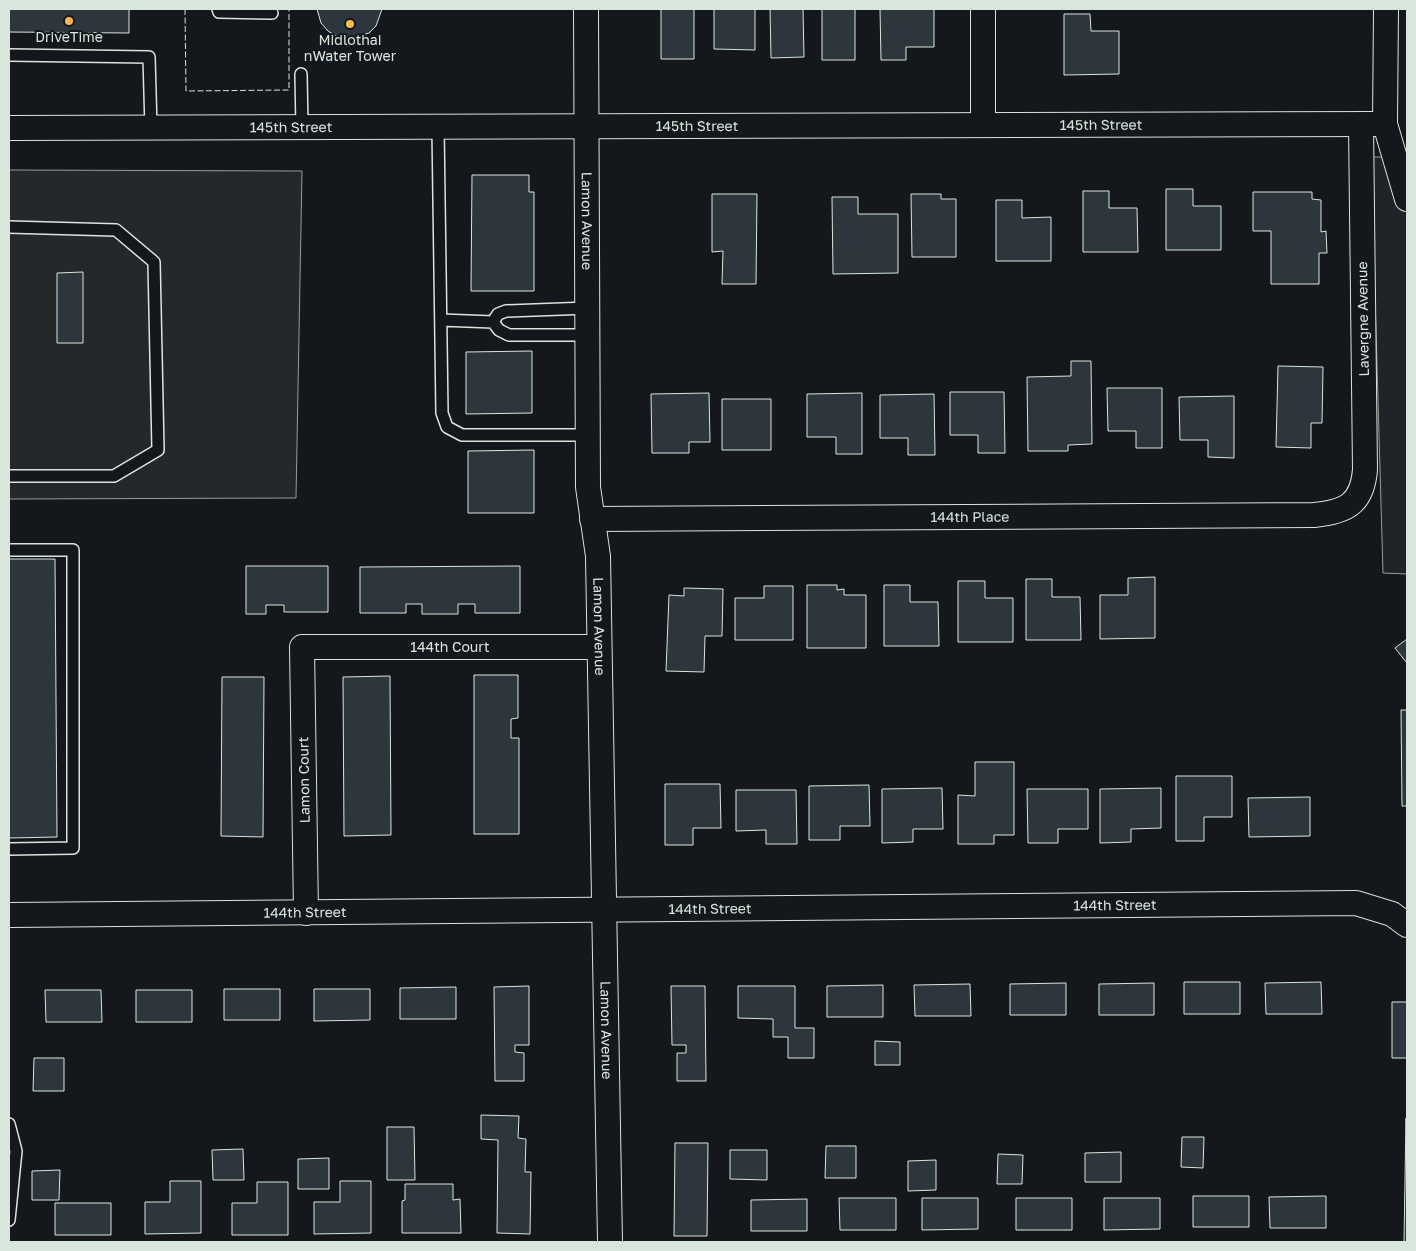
<svg xmlns="http://www.w3.org/2000/svg" width="1416" height="1251" font-family="'Golos Text',sans-serif">
<rect width="100%" height="100%" fill="#14181c"/>
<path fill="#202428" stroke="#939e99" d="M1371,157H1407V574L1383,573Z"/>
<path fill="#24282b" stroke="#939e99" d="M9,170L302,171L296,498L9,499Z"/>
<path fill="#2c363c" stroke="#d8e6dc" d="M9,9H129V33L9,32Z
M317,9H382L376,26L369,33L348,39L338,37L328,31L321,23Z
M661,9H694V59H661Z
M714,9H755V50L714,49Z
M770,9H803L804,57L771,58Z
M822,9H855V60H822Z
M880,9H934V47H906V60H881Z
M1064,14H1090L1091,31H1119V74L1064,75Z
M472,175H529V192H534V291H471Z
M1166,189H1193V206H1221V250H1166Z
M1083,191H1109V208H1137L1138,252H1083Z
M1253,192H1312V199L1321,200V232L1326,231L1327,253H1319V284H1271V231H1253Z
M712,194H757L756,284H722L723,251L712,252Z
M911,194H941V199H956V257H912Z
M832,197H858V214H898V273L833,274Z
M996,200H1022V218L1051,217V261H996Z
M83,272V343H57V273Z
M532,351V413L466,414V352Z
M1071,361H1091L1092,444L1068,445V451H1028L1027,377L1071,376Z
M1278,366L1323,367L1322,423H1311V448L1276,447Z
M1107,388H1162V448H1136V431H1108Z
M950,392H1004L1005,453H978V435H950Z
M709,393L710,442H689V453H652L651,394Z
M862,393V454H836V437H807V394Z
M934,394L935,455H908V438H880V395Z
M1234,396V458L1208,457V440H1180L1179,397Z
M722,399H771V450H722Z
M534,450V513H468V451Z
M9,559H55L57,837L9,838Z
M246,566H328V612H284V605H266V614H246Z
M520,566V613H475V604H458V614H422V604H406V613H360V567Z
M1155,577V638L1100,639V595H1128V578Z
M1026,579H1052V597H1080L1081,640H1026Z
M958,581H985V598H1013V642H958Z
M807,585H837V590L844,589V595H866V648H807Z
M884,585H910V602H938L939,646H884Z
M764,586H793V640H735V598H764Z
M684,588L723,589L722,636H705L704,672L666,671L669,595L684,596Z
M1407,639V663L1395,648Z
M474,675H518V718L511,719V738H519V834H474Z
M390,676L391,835L344,836L343,677Z
M222,677H264L263,837L221,836Z
M1401,710H1407V806H1402Z
M975,762H1014V835H994V844H958V795L975,796Z
M1176,776H1232V817H1204V841H1176Z
M665,784H720L721,828H693V845H665Z
M869,785L870,826H840V840H809V786Z
M942,788L943,829H913V842L882,843V789Z
M1161,788V828L1131,829V842L1100,843V789Z
M1027,789H1088V829H1058V843H1028Z
M736,790H796L797,844H766V830L736,831Z
M1310,797V836L1249,837L1248,798Z
M1184,982H1240V1014H1184Z
M1321,982L1322,1014H1266L1265,983Z
M1066,983V1015H1010V984Z
M1154,983V1015H1099V984Z
M970,984L971,1016H915L914,985Z
M883,985V1017H827V986Z
M529,986V1045H515V1052L524,1053V1081H495L494,987Z
M671,986H705L706,1081H677V1053H686V1045H672Z
M738,986H795V1028H814V1058H788V1037H773V1019L738,1018Z
M456,987V1019H400V988Z
M224,989H280V1020H224Z
M314,989H370V1020L314,1021Z
M45,990H101L102,1022H46Z
M136,990H192V1022H136Z
M1392,1002H1407V1058H1392Z
M875,1041L900,1042V1065H875Z
M34,1058H64V1091H33Z
M481,1115L519,1116L518,1138L526,1139L525,1172H531L530,1234L497,1233L498,1140L481,1139Z
M1406,1118L1407,1242H1404Z
M387,1127H414L415,1180H387Z
M1182,1137H1204L1203,1168L1181,1167Z
M675,1143H708L707,1236H674Z
M826,1146H856V1178H825Z
M243,1149L244,1180H213L212,1150Z
M730,1150H767V1180L730,1179Z
M1121,1152V1182H1085V1153Z
M998,1154L1023,1155L1022,1184H997Z
M329,1158V1189H298V1159Z
M936,1160V1190L908,1191V1161Z
M60,1170L59,1200H32V1171Z
M170,1181H201V1233L145,1234V1202H170Z
M340,1181H371V1233L314,1234V1202H340Z
M257,1182H288V1235H232V1203H257Z
M405,1184H453V1200L460,1199L461,1233H402V1201L405,1200Z
M1193,1196H1249V1227H1193Z
M1326,1196V1228H1270L1269,1197Z
M839,1198H896V1230H840Z
M922,1198H978V1229L922,1230Z
M1016,1198H1072V1230H1016Z
M1104,1198H1160V1229L1104,1230Z
M807,1199V1231H751V1200Z
M55,1203H111V1235H55Z"/>
<g fill="none" stroke-linecap="round" stroke-linejoin="round">
<g stroke="#d8e6dc" stroke-width="14">
<path id="lane" d="M218,9L219,12L272,13
M9,55L149,57L151,128
M301,74L302,128
M438,127L442,413L447,427L462,435H588
M9,227L116,230L154,262L158,450L114,476H9
M441,320L493,322
M587,335H509L499,330L493,322L498,314L506,311L588,308
M9,550H73V848L9,849
M9,1124L16,1151L9,1220"/>
</g>
<g stroke="#d8e6dc" stroke-width="26">
<g id="street">
<path id="s1" d="M586,9L588,487L598,556L610,1242"/>
<path d="M983,9V125"/>
<path d="M1386,9L1385,124L1407,199"/>
<path id="s2" d="M9,128L1385,124"/>
<path id="s3" d="M592,519L1314,515C1346,512 1362,504 1365,470L1361,124"/>
<path id="s4" d="M306,913L302,647H598"/>
<path id="s5" d="M9,915L1356,903L1392,914L1407,925"/>
</g>
</g>
<use href="#lane" stroke="#14181c" stroke-width="11"/>
<use href="#street" stroke="#14181c" stroke-width="24"/>
<path stroke="#d8e6dc" stroke-width="1" stroke-dasharray="6 2.5" stroke-linecap="butt" d="M185,9L186,91L289,90V9"/>
</g>
<g fill="#ffb74d" stroke="#14181c" stroke-width="2">
<circle cx="69" cy="21" r="5"/>
<circle cx="350" cy="24" r="5"/>
</g>
<g text-anchor="middle" stroke-width="4" stroke-linejoin="round" paint-order="stroke">
<g font-size="14" fill="#d8e6dc" stroke="#14181c">
<text x="69" y="42">DriveTime</text>
<text x="350" y="45">Midlothai<tspan x="350" dy="16">nWater Tower</tspan></text>
</g>
<g font-size="14" fill="#d8e6dc" stroke="#14181c">
<text dy="5" stroke="none"><textPath href="#s2" startOffset="1092">145th Street</textPath></text>
<text dy="5" stroke="none"><textPath href="#s2" startOffset="688">145th Street</textPath></text>
<text dy="5" stroke="none"><textPath href="#s2" startOffset="282">145th Street</textPath></text>
<text dy="5" stroke="none"><textPath href="#s1" startOffset="212">Lamon Avenue</textPath></text>
<text transform="translate(1363 319) rotate(-91)" y="5">Lavergne Avenue</text>
<text dy="5" stroke="none"><textPath href="#s3" startOffset="378">144th Place</textPath></text>
<text dy="5" stroke="none"><textPath href="#s1" startOffset="618">Lamon Avenue</textPath></text>
<text dy="5" stroke="none"><textPath href="#s4" startOffset="414">144th Court</textPath></text>
<text transform="translate(304 780) rotate(-91)" y="5">Lamon Court</text>
<text dy="5" stroke="none"><textPath href="#s5" startOffset="1106">144th Street</textPath></text>
<text dy="5" stroke="none"><textPath href="#s5" startOffset="701">144th Street</textPath></text>
<text dy="5" stroke="none"><textPath href="#s5" startOffset="296">144th Street</textPath></text>
<text dy="5" stroke="none"><textPath href="#s1" startOffset="1022">Lamon Avenue</textPath></text>
</g>
</g>
<rect width="1416" height="1251" fill="none" stroke="#d8e6dc" stroke-width="20"/>
</svg>
